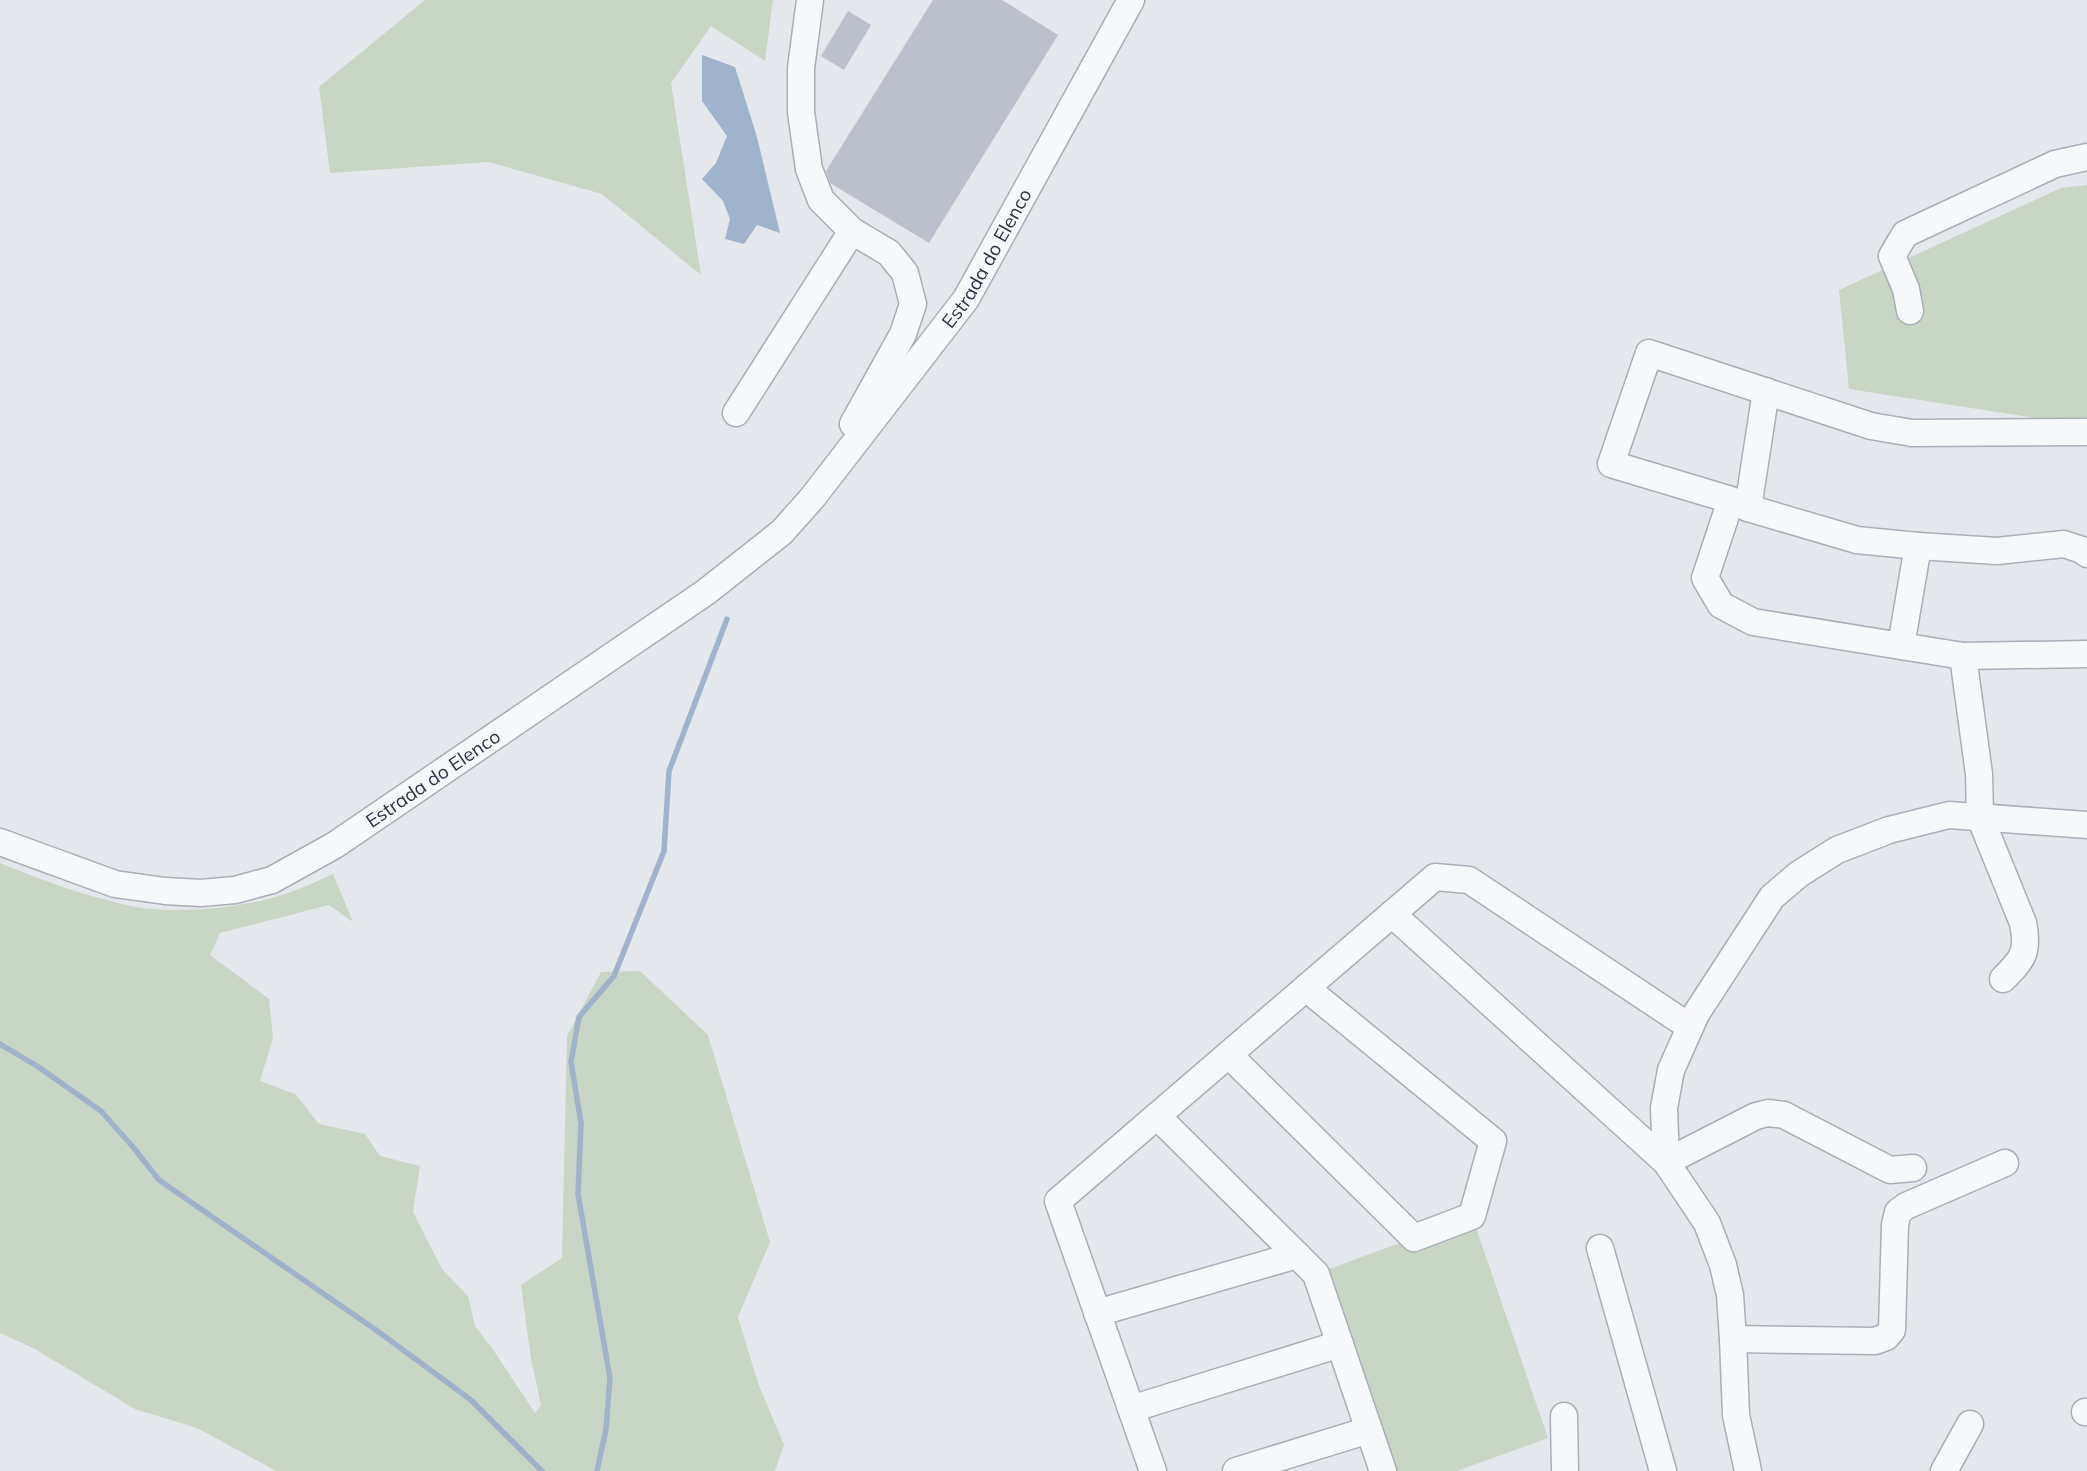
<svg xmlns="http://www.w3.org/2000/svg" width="2087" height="1471" font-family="Mulish,sans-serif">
<rect width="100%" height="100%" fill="#e4e7ec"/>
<path fill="#c9d6c5" d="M425,0H773L765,61L711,26L671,83L701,275L602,194L489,162L330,173L319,87Z
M2087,185V426L1849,389L1839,290L2061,188Z
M0,863C41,880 82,895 126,905C172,916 247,908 291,892C305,887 319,880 333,874L353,922L329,905L220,933L210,955L269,999L273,1038L260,1081L295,1094L319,1124L365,1134L380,1156L420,1166L413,1212L442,1269L468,1296L475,1326L492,1348L535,1413L541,1405L531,1359L521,1285L562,1258L567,1036L601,972L640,971L708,1035L770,1242L738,1317L758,1383L784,1445L775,1471H276L197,1428L135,1409L33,1348L0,1333Z
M1472,1216L1548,1438L1457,1471H1383L1316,1274Z"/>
<path fill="#9fb4cc" d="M702,55L735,67L757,137L780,233L757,225L744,244L725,239L730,219L723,201L702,179L716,163L727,136L702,101Z"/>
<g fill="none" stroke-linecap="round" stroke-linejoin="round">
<path stroke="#9fb4cc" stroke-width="5.5" d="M0,1044L37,1066L101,1111L133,1147L159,1180L376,1330L471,1400L542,1471
M597,1471L606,1429L610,1378L578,1194L581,1123L571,1062L579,1017L614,976L664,851L669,771L727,619"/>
</g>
<path fill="#bbc0ca" d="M933,0H1002L1058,35L929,243L830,183L826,171Z
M848,11L871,25L844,70L821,56Z"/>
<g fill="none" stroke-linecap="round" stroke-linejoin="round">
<g stroke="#a9aeb7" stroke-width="29">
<g id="minor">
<path d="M810,0L801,68V112L809,169L821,200L852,231L889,253L905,273L913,304L903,334L853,424"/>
<path d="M1910,311L1906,289L1892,256L1905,234L2055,164L2087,157"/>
<path d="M736,413L852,231"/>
<path d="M1733,501L1748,508L1766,391"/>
<path d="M1748,508L1857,540L1918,546L1901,646"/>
<path d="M1918,546L1997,551L2064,544L2082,550L2087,554"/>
<path d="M1963,656L2087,654"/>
<path id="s1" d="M0,842L115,884L165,891L201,893L235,890L272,880L335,845L706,592L782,532L813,497L966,299L1131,0"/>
<path d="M1392,914L1666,1162L1756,1116L1768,1113L1784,1115L1890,1170L1913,1168"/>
<path d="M2003,979C2023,959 2029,952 2023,923L1980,817L1979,774L1963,656L1753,622L1721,605L1705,578L1731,500L1611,464L1649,353L1871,426L1912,433L2087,432"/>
<path d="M1229,1055L1414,1238L1472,1216L1493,1141L1306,988"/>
<path d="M1157,1116L1316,1274L1383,1471"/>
<path d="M1600,1248L1663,1471"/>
<path d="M1097,1313L1297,1255"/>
<path d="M1733,1339L1875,1341L1886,1337L1892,1330L1895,1225L1898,1212L1906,1206L2005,1163"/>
<path d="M1131,1409L1340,1344"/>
<path d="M2085,1412H2087"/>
<path d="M1564,1416L1565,1471"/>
<path d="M1153,1471L1058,1201L1435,877L1469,880L1690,1027"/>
<path d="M1236,1471L1369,1430"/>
<path d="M1748,1471L1736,1415L1733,1339L1730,1295L1723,1265L1707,1223L1666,1162L1664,1108L1671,1070L1696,1014L1772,897L1799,874L1837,850L1889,830L1949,815L2087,825"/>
<path d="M1944,1471L1970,1424"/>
</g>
</g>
<use href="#minor" stroke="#f7f8fa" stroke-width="26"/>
</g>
<g text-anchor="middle" stroke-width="4" stroke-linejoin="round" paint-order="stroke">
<g font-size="19" fill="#2b3445" stroke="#f4f6f9">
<text dy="7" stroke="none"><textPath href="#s1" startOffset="1242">Estrada do Elenco</textPath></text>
<text dy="7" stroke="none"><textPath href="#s1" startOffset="472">Estrada do Elenco</textPath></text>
</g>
</g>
</svg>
